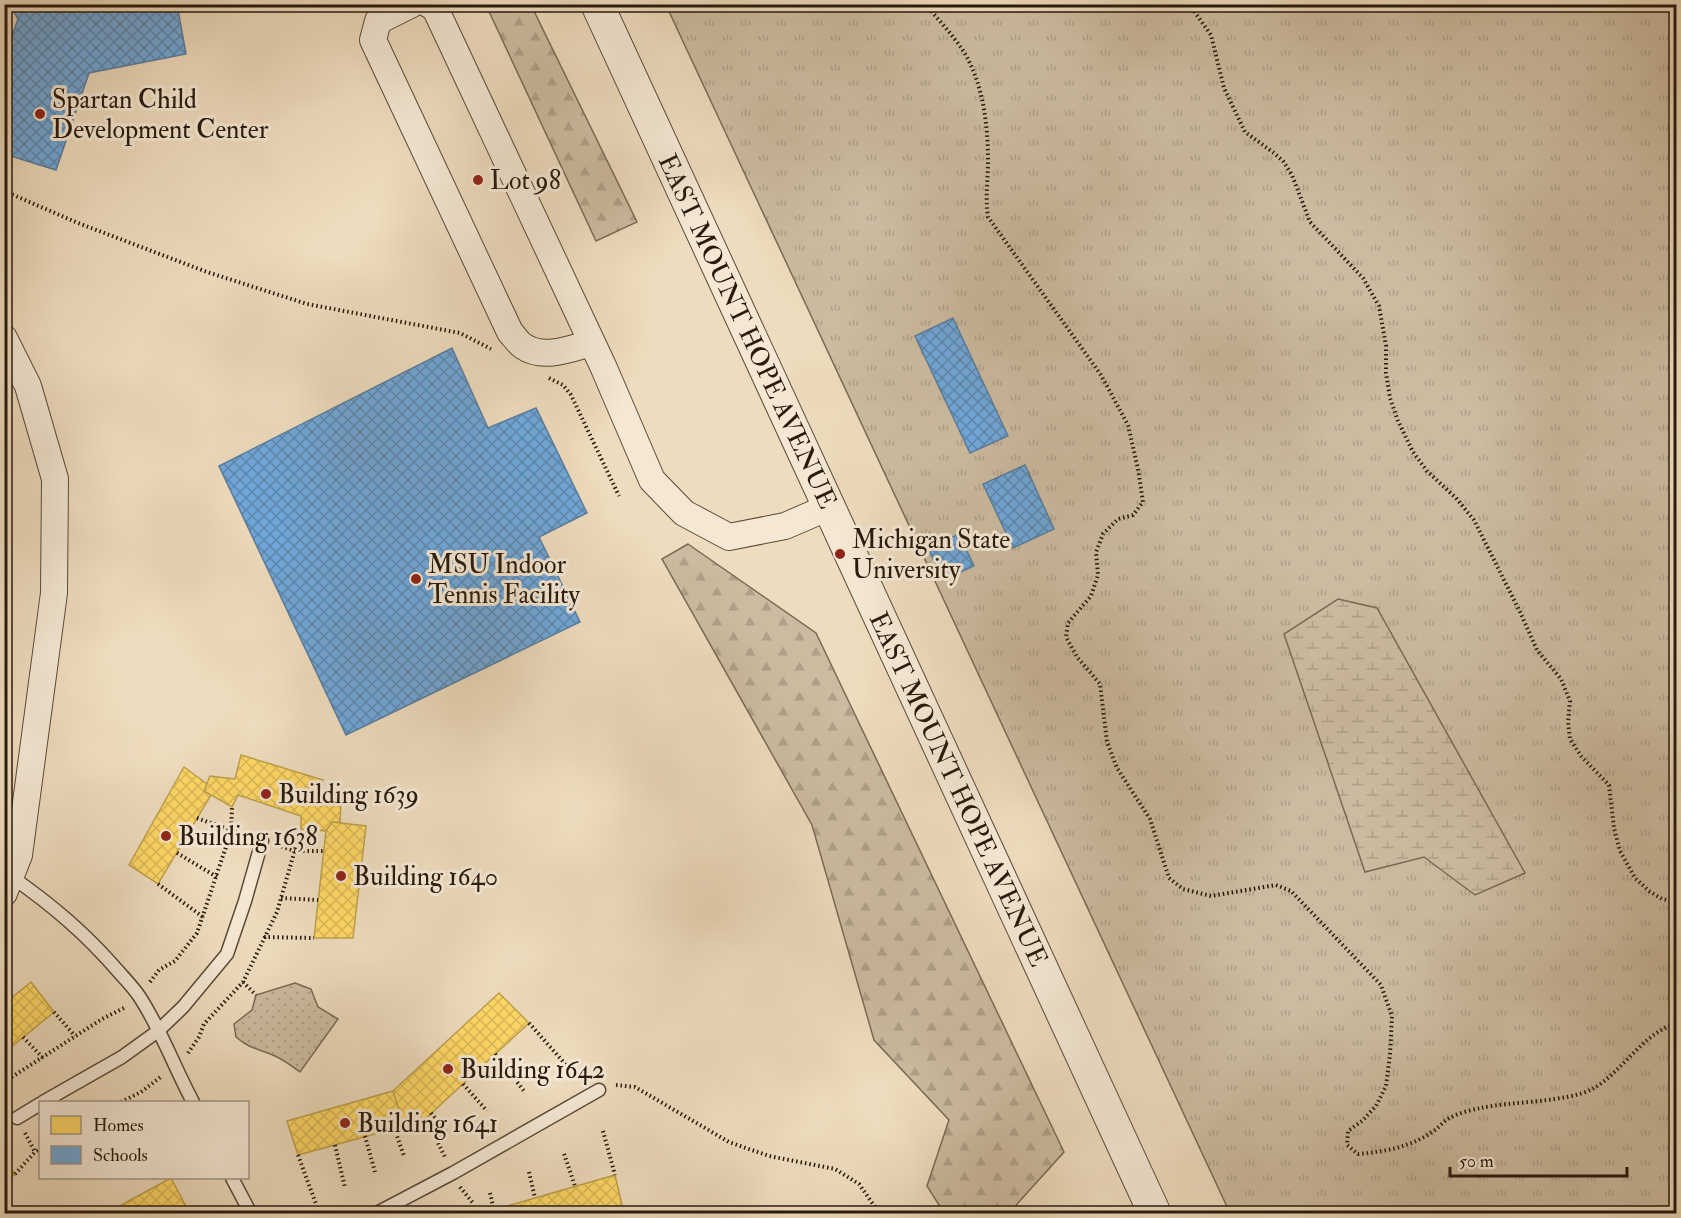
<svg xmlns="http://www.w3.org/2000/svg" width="1681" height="1218" font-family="'IM FELL Double Pica',serif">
<defs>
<pattern id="grass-tufts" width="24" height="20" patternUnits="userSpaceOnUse" patternTransform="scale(1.5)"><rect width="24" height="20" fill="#ccbba0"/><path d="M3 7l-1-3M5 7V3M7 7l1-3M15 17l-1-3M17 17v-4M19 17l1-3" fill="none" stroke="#afa089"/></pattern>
<pattern id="forest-firs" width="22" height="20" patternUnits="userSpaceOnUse" patternTransform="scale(1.5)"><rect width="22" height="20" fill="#ccbba0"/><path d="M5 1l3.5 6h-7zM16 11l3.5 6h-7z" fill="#afa089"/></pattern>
<pattern id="wetland-marsh" width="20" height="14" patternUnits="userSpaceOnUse" patternTransform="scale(1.5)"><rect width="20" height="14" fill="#ccbba0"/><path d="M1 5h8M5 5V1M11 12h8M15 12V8" fill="none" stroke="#afa089"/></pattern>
<pattern id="park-dots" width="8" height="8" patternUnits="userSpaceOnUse" patternTransform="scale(1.5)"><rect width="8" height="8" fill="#ccbba0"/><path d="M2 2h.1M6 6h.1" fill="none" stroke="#afa089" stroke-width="1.8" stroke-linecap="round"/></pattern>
<pattern id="homes-cross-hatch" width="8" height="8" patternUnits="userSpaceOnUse" patternTransform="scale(1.5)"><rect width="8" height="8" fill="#ffd966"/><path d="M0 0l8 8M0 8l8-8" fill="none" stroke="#dbba57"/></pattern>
<pattern id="schools-cross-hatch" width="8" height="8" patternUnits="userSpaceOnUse" patternTransform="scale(1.5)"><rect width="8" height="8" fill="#6fa8dc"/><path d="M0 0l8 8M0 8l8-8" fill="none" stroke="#5b88b1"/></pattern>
</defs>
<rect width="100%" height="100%" fill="#eedcbe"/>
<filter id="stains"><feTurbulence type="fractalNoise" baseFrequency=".00333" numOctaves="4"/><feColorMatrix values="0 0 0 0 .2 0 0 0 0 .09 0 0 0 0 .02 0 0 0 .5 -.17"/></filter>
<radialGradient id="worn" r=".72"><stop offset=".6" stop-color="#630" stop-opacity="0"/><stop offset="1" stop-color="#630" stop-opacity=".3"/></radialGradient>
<path fill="url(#grass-tufts)" stroke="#7a6a56" stroke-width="1.5" d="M666,5H1676V1213H1230Z"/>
<path fill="url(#forest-firs)" stroke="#7a6a56" stroke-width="1.5" d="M486,5H531L637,222L596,241Z
M688,544L816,633L1064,1152L1009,1213H944L927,1186L949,1120L874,1040L812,825L662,559Z"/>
<path fill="url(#wetland-marsh)" stroke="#7a6a56" stroke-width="1.5" d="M1338,599L1377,608L1525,873L1475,895L1424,857L1365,872L1284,634Z"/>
<path fill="url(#park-dots)" stroke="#7a6a56" stroke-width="1.5" d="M295,983L311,989L318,1007L338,1019L300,1072C292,1066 284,1060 275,1056C258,1048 251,1050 236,1037L234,1024L252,1010L256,995Z"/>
<path fill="url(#homes-cross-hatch)" stroke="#bea04b" stroke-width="1.5" d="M241,755L323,780L319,792L341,801L340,822H332L326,831L301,829V816L238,795L232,807L204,791L210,776L235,779Z
M184,767L207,784L204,791L211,795L158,884L129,865Z
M332,822L366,826L353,938H314L326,831Z
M31,982L54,1012L4,1053V1004Z
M499,993L529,1023L412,1131L404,1126L393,1091Z
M393,1091L404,1126L298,1155L287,1121Z
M4,1155L15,1175L4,1181Z
M615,1175L624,1214H480L535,1198Z
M171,1178L190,1214H105Z"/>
<path fill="url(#schools-cross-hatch)" stroke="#597d9e" stroke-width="1.5" d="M9,4H177L186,54L89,73L56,170L4,154V58L18,19Z
M953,318L1008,436L970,453L915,336Z
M452,348L488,428L536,408L587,513L539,537L580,622L346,735L219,466Z
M1025,465L1054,529L1013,548L983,484Z
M959,534L974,566L943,580L928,548Z"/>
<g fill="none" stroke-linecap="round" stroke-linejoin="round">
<g stroke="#594a38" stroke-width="15">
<path id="service" d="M12,877C53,906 85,933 118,971C125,979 133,987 139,996C161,1029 174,1067 193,1102
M43,1102L122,1057L158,1031L183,1007L227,954L245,901L262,841
M17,1118L40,1104
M232,1178L251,1214
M375,1214L453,1173L599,1090"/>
</g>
<g stroke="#594a38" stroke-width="28">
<path id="minor" d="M412,4L378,21L373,40L510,332C514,336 518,343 523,346C543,360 570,349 591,343
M428,4L435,8L603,366L652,480L684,513L729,537L785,526L829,507
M4,338L28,386L55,479L54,593L19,855L4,893"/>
</g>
<g stroke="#594a38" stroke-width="34">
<path id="tertiary" d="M597,4L1155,1214"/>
</g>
<path stroke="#271a0c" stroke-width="4" stroke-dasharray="1.5 3" stroke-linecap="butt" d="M926,4C938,20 953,35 964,52C983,84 988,124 988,161C988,180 985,198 988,217L1101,375L1128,425L1138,469L1143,502L1133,515L1118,519L1103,534L1096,552L1098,575L1091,596L1068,623L1066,637L1077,657L1100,684L1107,742L1117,768L1150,819L1169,878L1183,889L1211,896L1276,885L1291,891L1381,985L1392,1016L1390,1055L1386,1086L1376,1106L1362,1121L1348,1131L1347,1145L1358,1154C1384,1152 1410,1147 1432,1132C1439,1128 1443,1121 1450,1118C1458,1113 1471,1110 1481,1108C1511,1101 1568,1103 1594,1088C1622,1072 1644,1032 1676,1024
M1189,4L1211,35L1224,88L1245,132L1274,153L1283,161L1292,175L1310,222L1363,278L1379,306L1386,346V373L1390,398L1398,421L1413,452L1427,471L1456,498L1474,520L1520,612L1537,650L1561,679L1570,701L1568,722L1570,739L1581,756L1609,785L1614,828L1620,851L1635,878L1649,891L1662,899L1676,902
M4,166L8,155
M4,191L78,223L207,272L307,304L460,333L491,349
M549,378L563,385L571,395L619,496
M197,818L247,836
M277,845L295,851H324
M177,853L217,877
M158,884L203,917
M281,898L318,900
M264,937L314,938
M150,982L159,970L175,961L197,933L231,832L232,807
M243,982L256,995
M54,1012L75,1036
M529,1023L567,1066
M23,1037L43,1058
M188,1053L199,1037L204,1024L243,982L277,912L301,829
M495,1054L524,1091
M4,1082L102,1019L126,1007
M463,1084L487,1111
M616,1085L635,1087L729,1142L769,1156L835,1169L859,1184L880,1214
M4,1092L10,1102
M121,1102L141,1092L162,1076
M431,1113L447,1133
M394,1128L404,1156
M603,1131L615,1175
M25,1133L35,1152
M365,1136L375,1172
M436,1139L446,1159
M335,1145L345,1188
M564,1154L575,1186
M298,1155L316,1204
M529,1172L535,1198
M15,1174L35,1152L40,1149
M460,1187L473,1203
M490,1193L494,1210"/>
<use href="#service" stroke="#f4e8d5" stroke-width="12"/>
<use href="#minor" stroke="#f4e8d5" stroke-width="26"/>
<use href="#tertiary" stroke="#f4e8d5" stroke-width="32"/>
</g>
<g fill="#8f2418" stroke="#f4e8d5" stroke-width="2">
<circle cx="40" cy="114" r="6"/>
<circle cx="478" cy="180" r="6"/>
<circle cx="840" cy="554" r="6"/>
<circle cx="416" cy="579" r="6"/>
<circle cx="266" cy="794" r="6"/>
<circle cx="166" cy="836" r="6"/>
<circle cx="341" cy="876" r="6"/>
<circle cx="448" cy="1069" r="6"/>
<circle cx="345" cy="1123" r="6"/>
</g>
<g text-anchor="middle" stroke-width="6" stroke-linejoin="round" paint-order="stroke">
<g font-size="26" fill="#271a0c" stroke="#f4e8d5" text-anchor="start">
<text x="52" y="108">Spartan Child<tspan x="52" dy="30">Development Center</tspan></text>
<text x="490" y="189">Lot 98</text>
<text x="852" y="548">Michigan State<tspan x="852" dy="30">University</tspan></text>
<text x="428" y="573">MSU Indoor<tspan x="428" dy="30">Tennis Facility</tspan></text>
<text x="278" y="803">Building 1639</text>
<text x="178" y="845">Building 1638</text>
<text x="353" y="885">Building 1640</text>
<text x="460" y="1078">Building 1642</text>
<text x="357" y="1132">Building 1641</text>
</g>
<g font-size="26" fill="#271a0c" stroke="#f4e8d5">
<text transform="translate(748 331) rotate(65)" y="9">EAST MOUNT HOPE AVENUE</text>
<text transform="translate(959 789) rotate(65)" y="9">EAST MOUNT HOPE AVENUE</text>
</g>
</g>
<rect width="1681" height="1218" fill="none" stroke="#eedcbe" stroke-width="24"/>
<rect x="6" y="6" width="1669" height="1206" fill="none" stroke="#271a0c" stroke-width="3"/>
<rect x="12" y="12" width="1657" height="1194" fill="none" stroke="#271a0c" stroke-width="1.5"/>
<rect x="39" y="1101" width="210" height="78" fill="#f4e8d5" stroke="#a29685" stroke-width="1.5"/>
<rect x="51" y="1116" width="30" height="18" fill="#ffd966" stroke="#a29685" stroke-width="1.5"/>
<text x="93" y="1131" font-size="18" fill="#271a0c">Homes</text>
<rect x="51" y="1146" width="30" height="18" fill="#6fa8dc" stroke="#a29685" stroke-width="1.5"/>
<text x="93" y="1161" font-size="18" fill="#271a0c">Schools</text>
<path d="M1450 1167v9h177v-9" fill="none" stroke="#271a0c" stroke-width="3"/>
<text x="1459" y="1167" font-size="18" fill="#271a0c" stroke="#f4e8d5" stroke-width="4.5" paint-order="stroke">50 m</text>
<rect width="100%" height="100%" filter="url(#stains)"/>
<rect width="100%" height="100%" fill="url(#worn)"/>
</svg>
